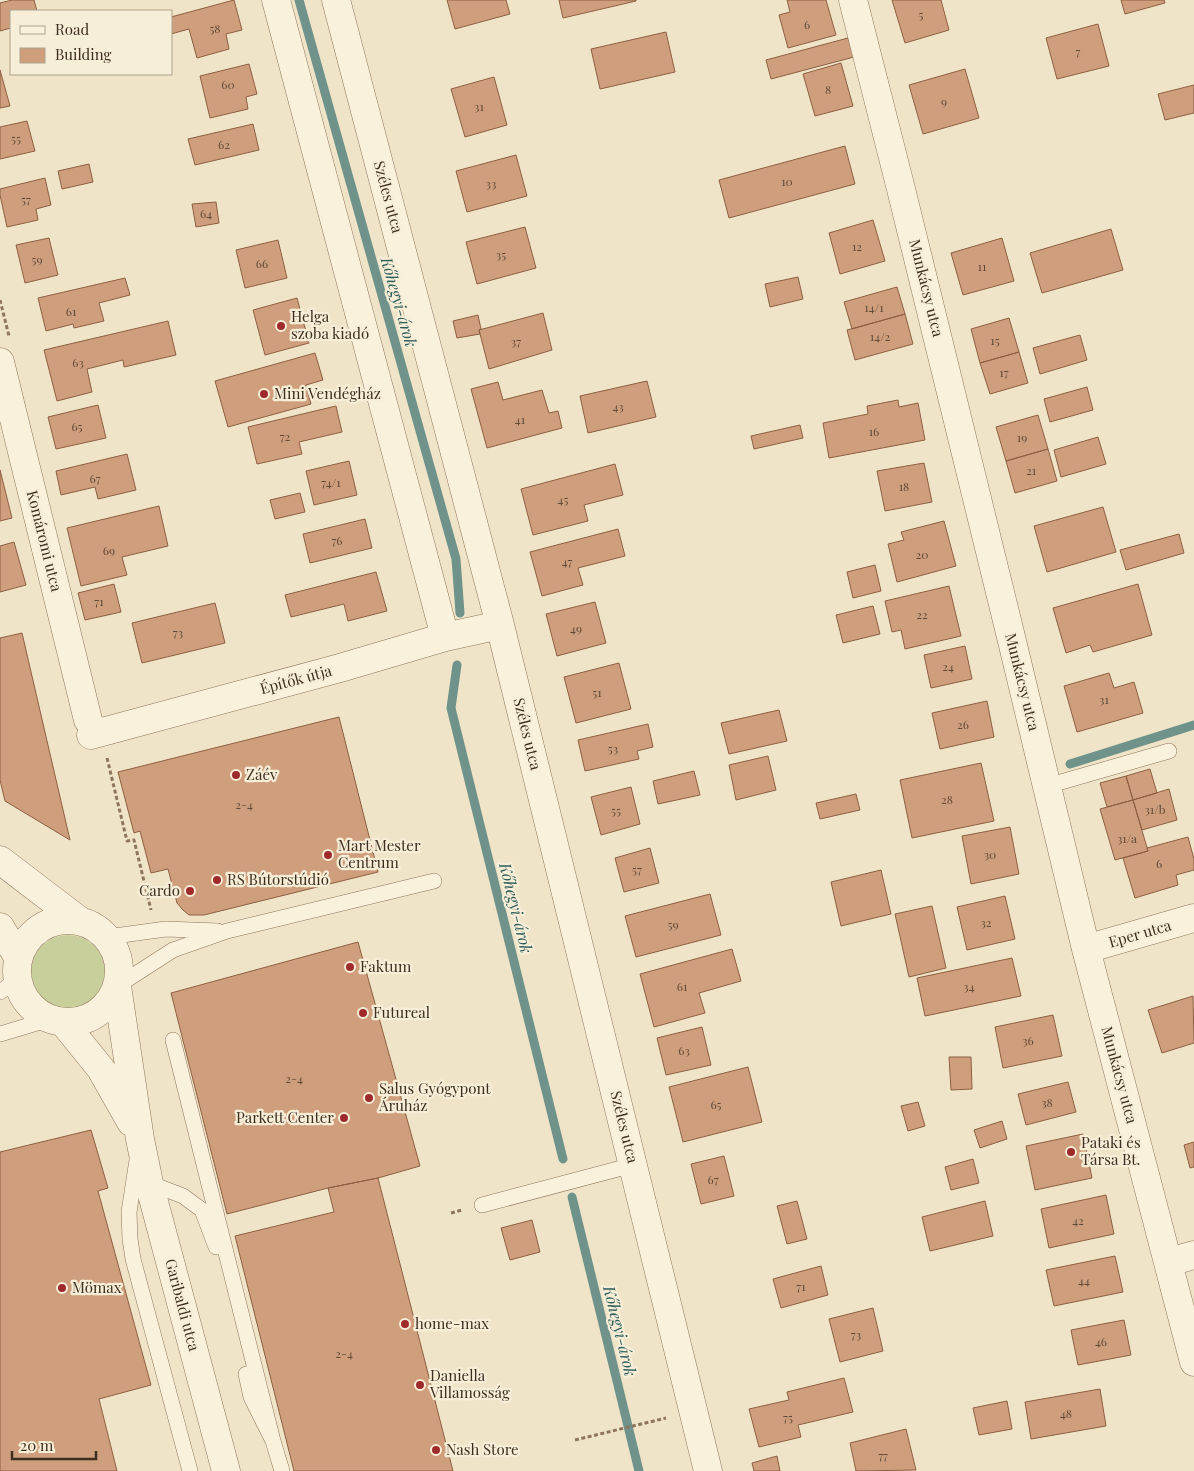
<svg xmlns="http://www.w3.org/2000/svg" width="1194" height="1471" font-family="'Playfair Display',serif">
<rect width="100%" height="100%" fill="#f0e4c8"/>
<path fill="#c9cf9b" d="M31 972a37 37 0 1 1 74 0a37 37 0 1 1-74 0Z"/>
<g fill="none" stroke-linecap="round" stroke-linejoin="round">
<path stroke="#6f938a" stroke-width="9" d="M299,0L456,559L460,613
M457,665L451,708L563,1159
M1070,764L1194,725
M572,1197L639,1471"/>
</g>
<path fill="#cf9f7d" stroke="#8d5f41" d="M12,0H34L37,11H11V28L0,31V3Z
M234,0L242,30L226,34L229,49L197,58L189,29L171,34V17Z
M447,0H506L510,14L455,29Z
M559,0H636V1L563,18Z
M787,0H826L836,35L788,48L779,15L790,12Z
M892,0H941L949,30L905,43Z
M1121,0H1164L1165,3L1125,14Z
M1098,24L1109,66L1057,79L1046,38Z
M666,32L675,72L600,89L591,49Z
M848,38L854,57L771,79L766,60Z
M841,63L853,106L815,116L803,74Z
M249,64L257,94L246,97L248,109L210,118L200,76Z
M965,69L979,118L923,134L909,85Z
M0,70L10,106L0,108Z
M494,77L507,125L465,137L451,89Z
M1194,85V113L1165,120L1158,94Z
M27,121L35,151L0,159V127Z
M253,124L259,150L195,165L188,139Z
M845,146L855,184L729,218L719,180Z
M516,155L527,196L467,212L456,171Z
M89,164L93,182L62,189L58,171Z
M45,178L51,205L36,209L38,220L7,227L0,195V189Z
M216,202L219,223L196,227L192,204Z
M873,220L885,261L840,274L829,233Z
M525,227L536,268L477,284L466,242Z
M1111,229L1123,270L1042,293L1030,253Z
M49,238L58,275L25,283L16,245Z
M1002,238L1014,281L963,295L951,253Z
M278,240L287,278L245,288L236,250Z
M798,277L803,299L770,307L765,284Z
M125,278L130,295L99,303L104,321L74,328L73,324L46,331L38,298Z
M897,287L905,314L852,329L844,302Z
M297,298L309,343L265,355L253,310Z
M543,313L552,350L489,369L479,330Z
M905,314L913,344L855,360L847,330Z
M478,315L481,329L479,330L480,334L457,338L453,321Z
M1009,318L1019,352L980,363L971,329Z
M168,321L176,355L124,367L123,360L87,369L92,392L57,401L44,350Z
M1080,335L1087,360L1040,374L1033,348Z
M1019,352L1028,383L990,394L980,363Z
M315,353L323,380L306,385L311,404L228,427L215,381Z
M647,381L656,417L588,433L580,396Z
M498,382L503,400L542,390L549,413L558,411L562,428L487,448L471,389Z
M1087,387L1093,410L1050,422L1044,399Z
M898,400L899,407L918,403L925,440L829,458L823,423L868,414L867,406Z
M98,405L106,438L56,449L48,417Z
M336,406L342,432L299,442L302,454L257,464L248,427Z
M1038,415L1048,449L1006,461L996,427Z
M800,425L803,438L754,449L751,436Z
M1098,437L1106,464L1061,477L1054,450Z
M1048,449L1057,481L1015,493L1006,461Z
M127,454L136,490L98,499L95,487L61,495L56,471Z
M349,461L357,495L314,505L306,471Z
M924,463L932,502L885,511L877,471Z
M615,464L623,495L584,505L588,521L533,535L521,489Z
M0,470L12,518L0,521Z
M300,493L305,512L275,519L270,500Z
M159,506L168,546L122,557L127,575L81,586L67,528Z
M1103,507L1116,552L1047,572L1034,526Z
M365,519L372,548L310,563L303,534Z
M944,521L956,566L897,582L888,544L904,540L901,532Z
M618,529L625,556L578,568L583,585L542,596L530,552Z
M1179,534L1184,553L1126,570L1120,550Z
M14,542L26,585L0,592V546Z
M875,565L881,591L853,598L847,572Z
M376,572L387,611L348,621L344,604L291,617L285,595Z
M114,584L121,612L85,620L78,593Z
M1138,584L1152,635L1093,652L1090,645L1066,653L1053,608Z
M949,586L961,636L905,649L901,630L892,632L885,601Z
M595,602L606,643L557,656L546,614Z
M215,603L225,643L142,663L132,623Z
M873,606L880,634L843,643L836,615Z
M22,633L70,840L5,801L0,780V638Z
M965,646L972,679L931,688L924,655Z
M619,663L631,709L576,723L564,677Z
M1109,673L1114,688L1134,682L1143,713L1077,732L1064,686Z
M987,701L994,737L940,749L932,713Z
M779,710L787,741L729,754L721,723Z
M339,717L378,872L204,915H189L183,910L177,903L168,869L151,873L140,831L134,833L118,772Z
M648,724L653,747L637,751L639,759L585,771L578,740Z
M768,756L776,790L736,800L729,765Z
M981,763L994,821L912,838L900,780Z
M1150,769L1157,793L1133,800L1126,776Z
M694,771L700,795L658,804L653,781Z
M1126,776L1133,800L1107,807L1100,783Z
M631,787L640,824L601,835L591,797Z
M1169,789L1177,820L1142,830L1133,800Z
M856,794L860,810L820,819L816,803Z
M1133,800L1148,851L1115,860L1100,809Z
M1010,827L1019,874L971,884L962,836Z
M1188,837L1194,859V870L1176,875L1178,885L1135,898L1123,858L1148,851L1147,848Z
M650,848L659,883L624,892L615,858Z
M881,870L891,914L841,926L831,882Z
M710,894L721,935L636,957L625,916Z
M1005,896L1015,939L967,950L957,907Z
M932,906L946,968L909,977L895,914Z
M358,942L420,1166L378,1178L328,1188L227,1214L171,993Z
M732,949L741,981L699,993L705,1013L654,1027L640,974Z
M1012,958L1021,996L925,1016L917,978Z
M1193,996L1194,1043L1162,1053L1148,1010Z
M1053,1015L1062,1056L1003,1068L995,1027Z
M702,1027L711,1065L666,1075L657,1038Z
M949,1057H971L972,1089L951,1090Z
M748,1067L762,1122L683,1142L669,1087Z
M1068,1082L1076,1112L1026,1125L1018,1094Z
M918,1102L925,1126L908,1131L901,1106Z
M1002,1121L1007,1139L980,1148L974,1130Z
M91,1130L108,1188L98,1191L151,1385L99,1399L117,1471H0V1152Z
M1083,1134L1092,1178L1035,1190L1026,1146Z
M1194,1142V1167L1190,1168L1184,1145Z
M724,1156L734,1196L701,1204L691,1164Z
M973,1159L979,1183L951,1190L945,1167Z
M378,1178L453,1471H294L235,1236L334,1212L328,1188Z
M1106,1195L1114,1234L1049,1248L1041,1209Z
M797,1201L807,1239L787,1244L777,1206Z
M985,1201L993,1236L930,1251L922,1217Z
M532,1220L540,1252L510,1260L501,1228Z
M1115,1256L1123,1292L1054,1306L1046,1270Z
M821,1266L828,1295L781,1308L773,1279Z
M873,1308L883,1351L840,1362L829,1319Z
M1124,1320L1131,1355L1078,1365L1071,1330Z
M844,1378L853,1412L798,1425L801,1437L759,1447L749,1409L789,1400L787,1392Z
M1100,1389L1106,1426L1031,1439L1025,1402Z
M1007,1401L1012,1429L979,1435L973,1408Z
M906,1429L916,1470L856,1471L850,1443Z
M777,1456L780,1471H754L752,1463Z"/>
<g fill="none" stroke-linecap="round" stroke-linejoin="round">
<g stroke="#8d765c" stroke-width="16">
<path id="lane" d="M1047,786L1169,751
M107,937L166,929L218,931
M117,986L173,950L227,931L434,881
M0,992L17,980
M0,1034L50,1019
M173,1040L273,1441
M137,1160L129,1212L130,1239L133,1259L190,1471
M149,1183L183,1196L202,1210L216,1247
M482,1205L633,1165
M246,1374L251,1397L273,1441L282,1471"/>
</g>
<g stroke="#8d765c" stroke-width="29">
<path id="street" d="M276,0L445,637
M336,0L500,625L708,1471
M853,0L901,189L1012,641L1086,949L1194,1362
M0,362L88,720
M91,735L340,668L445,637L500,625
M0,860L80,921
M17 971a51 51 0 1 1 102 0a51 51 0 1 1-102 0Z
M0,927L18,957
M1086,949L1194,918
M117,986L140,1139L149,1183L226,1471
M63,1022L101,1069L131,1122
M1169,1262L1194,1255"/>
</g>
<path stroke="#8d765c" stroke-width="3" stroke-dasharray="4 2.5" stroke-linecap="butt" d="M0,300L9,336
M107,758L127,841L134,840L151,910
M451,1213L462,1210
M575,1440L666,1418"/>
<use href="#lane" stroke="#faf1dc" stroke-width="15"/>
<use href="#street" stroke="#faf1dc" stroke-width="28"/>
</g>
<g fill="#9e2a2b" stroke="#f7eed8" stroke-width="2">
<circle cx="281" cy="326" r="5"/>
<circle cx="264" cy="394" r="5"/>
<circle cx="236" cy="775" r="5"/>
<circle cx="328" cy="855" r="5"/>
<circle cx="217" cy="880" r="5"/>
<circle cx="190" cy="891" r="5"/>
<circle cx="350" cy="967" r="5"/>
<circle cx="363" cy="1013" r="5"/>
<circle cx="369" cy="1098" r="5"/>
<circle cx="344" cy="1118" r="5"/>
<circle cx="1071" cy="1152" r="5"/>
<circle cx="62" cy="1288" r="5"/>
<circle cx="405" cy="1324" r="5"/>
<circle cx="420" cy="1385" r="5"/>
<circle cx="436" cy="1450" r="5"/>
</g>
<g text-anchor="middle" stroke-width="4.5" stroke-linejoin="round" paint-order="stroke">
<g font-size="12" fill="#624a37">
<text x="921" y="19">5</text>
<text x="807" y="29">6</text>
<text x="215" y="33">58</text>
<text x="1078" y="56">7</text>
<text x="228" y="89">60</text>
<text x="828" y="94">8</text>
<text x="944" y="106">9</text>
<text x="479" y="111">31</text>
<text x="16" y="143">55</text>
<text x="224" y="149">62</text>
<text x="787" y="186">10</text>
<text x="491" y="188">33</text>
<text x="26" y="204">57</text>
<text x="206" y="218">64</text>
<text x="857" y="251">12</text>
<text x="501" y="259">35</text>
<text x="37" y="264">59</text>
<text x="262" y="268">66</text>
<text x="982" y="271">11</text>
<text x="874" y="312">14/1</text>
<text x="71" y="316">61</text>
<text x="880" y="341">14/2</text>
<text x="995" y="345">15</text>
<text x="516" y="346">37</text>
<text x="78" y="367">63</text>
<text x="1004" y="377">17</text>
<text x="618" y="411">43</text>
<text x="520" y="424">41</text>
<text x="77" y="431">65</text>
<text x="874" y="436">16</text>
<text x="285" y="441">72</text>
<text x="1022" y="442">19</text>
<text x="1031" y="475">21</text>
<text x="95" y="483">67</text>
<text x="331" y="487">74/1</text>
<text x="904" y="491">18</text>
<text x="563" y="504">45</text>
<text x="337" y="545">76</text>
<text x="109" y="555">69</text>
<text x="922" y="559">20</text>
<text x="567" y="566">47</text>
<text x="99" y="606">71</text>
<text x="922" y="619">22</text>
<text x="576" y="633">49</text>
<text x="178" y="637">73</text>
<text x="948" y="671">24</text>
<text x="597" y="697">51</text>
<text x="1104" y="704">31</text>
<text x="963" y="729">26</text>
<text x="613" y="753">53</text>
<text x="947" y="804">28</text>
<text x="244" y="809">2-4</text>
<text x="1155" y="814">31/b</text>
<text x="616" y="815">55</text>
<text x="1127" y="843">31/a</text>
<text x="990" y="859">30</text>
<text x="1159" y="868">6</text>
<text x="637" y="874">57</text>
<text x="986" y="927">32</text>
<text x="673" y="929">59</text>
<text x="682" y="991">61</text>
<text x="969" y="991">34</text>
<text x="1028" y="1045">36</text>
<text x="684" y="1055">63</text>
<text x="294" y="1083">2-4</text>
<text x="1047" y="1107">38</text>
<text x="716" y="1109">65</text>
<text x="713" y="1184">67</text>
<text x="1078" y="1225">42</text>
<text x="1084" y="1285">44</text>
<text x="801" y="1291">71</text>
<text x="856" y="1339">73</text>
<text x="1101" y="1346">46</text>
<text x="344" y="1358">2-4</text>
<text x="1066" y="1418">48</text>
<text x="788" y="1422">75</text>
<text x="883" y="1460">77</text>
</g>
<g font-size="15" fill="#3d2e20" stroke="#f7eed8">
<text transform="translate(388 197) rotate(75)" y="5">Széles utca</text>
<text transform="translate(926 288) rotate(76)" y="5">Munkácsy utca</text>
<text transform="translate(44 541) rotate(76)" y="5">Komáromi utca</text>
<text transform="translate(296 680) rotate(-15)" y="5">Építők útja</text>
<text transform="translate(1022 682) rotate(76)" y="5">Munkácsy utca</text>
<text transform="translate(527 734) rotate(76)" y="5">Széles utca</text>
<text transform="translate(1140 934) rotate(-16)" y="5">Eper utca</text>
<text transform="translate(1119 1075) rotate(75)" y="5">Munkácsy utca</text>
<text transform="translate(624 1127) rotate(76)" y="5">Széles utca</text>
<text transform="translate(182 1305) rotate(75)" y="5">Garibaldi utca</text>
</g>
<g font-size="15" fill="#3d2e20" stroke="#f7eed8" text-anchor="start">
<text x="291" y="322">Helga<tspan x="291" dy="17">szoba kiadó</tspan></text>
<text x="274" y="399">Mini Vendégház</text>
<text x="246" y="780">Záév</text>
<text x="338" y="851">Mart Mester<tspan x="338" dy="17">Centrum</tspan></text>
<text x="227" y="885">RS Bútorstúdió</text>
<text x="180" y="896" text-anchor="end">Cardo</text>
<text x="360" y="972">Faktum</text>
<text x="373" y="1018">Futureal</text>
<text x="379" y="1094">Salus Gyógypont<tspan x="379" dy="17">Áruház</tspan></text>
<text x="334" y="1123" text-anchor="end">Parkett Center</text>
<text x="1081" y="1148">Pataki és<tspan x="1081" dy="17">Társa Bt.</tspan></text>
<text x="72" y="1293">Mömax</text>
<text x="415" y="1329">home-max</text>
<text x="430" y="1381">Daniella<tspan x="430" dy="17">Villamosság</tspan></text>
<text x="446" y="1455">Nash Store</text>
</g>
<g font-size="16" font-style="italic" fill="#2f5d5a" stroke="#f7eed8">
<text transform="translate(399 302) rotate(74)" y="6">Kőhegyi-árok</text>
<text transform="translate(516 908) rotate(76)" y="6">Kőhegyi-árok</text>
<text transform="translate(620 1331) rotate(76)" y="6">Kőhegyi-árok</text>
</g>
</g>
<rect x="10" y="10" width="162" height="65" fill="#f7eed8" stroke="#ada18e"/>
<rect x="20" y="26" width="25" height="8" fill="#faf1dc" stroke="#ada18e"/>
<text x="55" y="35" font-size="15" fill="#3d2e20">Road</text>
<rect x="20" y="48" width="25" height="15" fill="#cf9f7d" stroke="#ada18e"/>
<text x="55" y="60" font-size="15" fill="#3d2e20">Building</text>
<path d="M12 1451v8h84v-8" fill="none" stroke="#3d2e20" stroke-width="2.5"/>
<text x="20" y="1451" font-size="15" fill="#3d2e20" stroke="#f7eed8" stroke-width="4" paint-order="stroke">20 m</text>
</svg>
